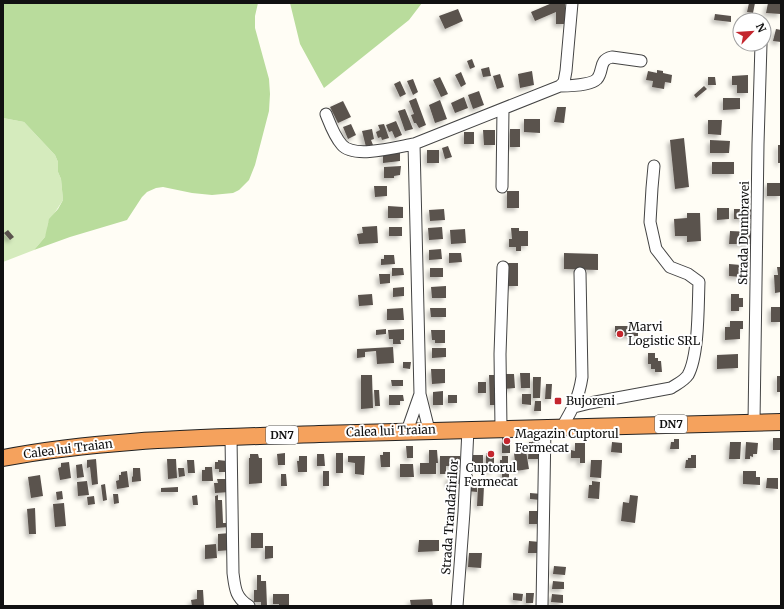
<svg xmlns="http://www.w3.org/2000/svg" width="784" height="609" font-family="Merriweather,serif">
<defs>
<filter id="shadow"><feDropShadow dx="-3" dy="3" stdDeviation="2" flood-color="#0004"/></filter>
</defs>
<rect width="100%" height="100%" fill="#fffdf5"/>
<path fill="#d5ebbd" d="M3,118L24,122L55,155L58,162V172L61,179L63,200L48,223L47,233L45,237L34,250L3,262Z"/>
<path fill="#b9dc9c" d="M3,3H258L255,16V28L269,79L270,94L269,111L255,165L249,180L239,190L233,193L212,195L192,193L163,187L156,188L147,192L142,197L127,220L70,237L34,250L45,237L49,219L58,209L63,200L61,179L58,172V162L55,155L24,122L3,118Z
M290,3H422L409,20L324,88L300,44Z"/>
<path fill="#5a524d" filter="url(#shadow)" d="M552,3H565L566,24H556V12L535,21L531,12Z
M749,3H755L753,13L747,12Z
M768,3H781V14L766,13Z
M458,9L463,21L445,29L439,16Z
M715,14L731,16V22L714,20Z
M776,29L781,30V42L773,41Z
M472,59L475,67L470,69L467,61Z
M489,67L491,76L483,77L481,69Z
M657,70L663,71V73L672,75L671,83L665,82L664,89L652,87L653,81L646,80L648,71L657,73Z
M532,71L534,85L520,88L518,74Z
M461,72L466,84L461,87L455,75Z
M500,74L504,87L497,89L493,76Z
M748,75V93H737V85H732V76Z
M440,77L448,94L441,97L433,80Z
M708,77H715L716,85H708Z
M413,79L418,92L413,95L407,81Z
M400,81L406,94L400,97L394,84Z
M704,86L707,89L696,98L694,95Z
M479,91L484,105L473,109L468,95Z
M464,97L468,108L455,113L451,103Z
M416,98L426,125L419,128L416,123H414L411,115L414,114L409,101Z
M723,98H740V109L723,110Z
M440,100L447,119L435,123L429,105Z
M343,101L351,117L338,123L330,107Z
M557,107H566L564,123L554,122Z
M405,109L413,129L405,131L398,111Z
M524,119H540V133L524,132Z
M708,120H722L721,135L708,134Z
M396,121L402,135L395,138L392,131L389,132L386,125Z
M351,124L356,135L348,139L343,127Z
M384,124L389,138L382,140L381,137L378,138L376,132L380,130L378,125Z
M372,129L374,139L371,140L373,145L366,147L362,131Z
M510,129H520V147H510Z
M483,130H495V145H484Z
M464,132H474V144H464Z
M684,138L689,187L675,189L670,140Z
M710,140L730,141L729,153H710Z
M778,145H781V163H778Z
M448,146L452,157L445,159L442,148Z
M427,150H439V163H427Z
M400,152V161L383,163V153Z
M712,162H734V174H712Z
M401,166L400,175L394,176V178H384V167Z
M767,183H781V196H767Z
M374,186H387V196L375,197Z
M507,191H519V208H507Z
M388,206L403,207V218H388Z
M717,208H729V219L717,220Z
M444,209L445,220L430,221L429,210Z
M734,209H751V219H734Z
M687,213H700L701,241L687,242V236H675L674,219L687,218Z
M377,226L378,243L359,244L357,234L363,233L362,227Z
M389,227H402V236H389Z
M442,227L443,239L429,240L428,228Z
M511,228H519V231H528V246H521V251H516V247H509V239H512Z
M465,229L466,243L451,244L450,230Z
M8,230L14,237L10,240L4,233Z
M730,231L752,232V244H729Z
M441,249L442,259L429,260V250Z
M449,253H461L462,262L449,263Z
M564,253L598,254V270L564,269Z
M384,255H394L395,264L381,265V259H384Z
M506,263H518V286H506Z
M729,264L741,265V277L729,276Z
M777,267H781V292L775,293L774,275H778Z
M392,268H403L404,275L392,276Z
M430,268H443V277H430Z
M379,274H390V283L380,284Z
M446,286V298H432L431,287Z
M404,287V296L393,297V288Z
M372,294L373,305L359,306L358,295Z
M731,294H739V298H743V307H739V311H731Z
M771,307H781V322H771Z
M403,308L404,320H387V309Z
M430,308H446V317H431Z
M730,321H743V329H740V339L725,340V327H730Z
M615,326H638V336H615Z
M386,329V334L376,335V330Z
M404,329V340H400L401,344H393V339H389L388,330Z
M431,330H445V343H435V340H432Z
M393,347L394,363L377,364L376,351L365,352V357L357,358V349Z
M432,348H446V357L432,358Z
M648,353H655V358H658V361H661L662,372H655V369H651V364H648Z
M738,354V368L717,369V355Z
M403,362H411L410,369L403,368Z
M431,369H445V383L432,384Z
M520,373H530V388H521Z
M503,374H514L515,388L503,389Z
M361,375H372L373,408L361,409Z
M489,375H497L498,405H490Z
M777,376H781V392H777Z
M533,377H541L540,398H533Z
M391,380H403V386H392Z
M478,382H486V393H478Z
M546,384H552L551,399H545Z
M374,390H379L380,406H375Z
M443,391V405H433V392Z
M522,394H531V405L522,404Z
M389,395H403L404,401H400V405H389Z
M448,395H457V403H448Z
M535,401H541V411H534Z
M502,438H510V453H502Z
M773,438H781V450H773Z
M674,439H679V449H670L671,442H674Z
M532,440H538L537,452L542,453V459H528L529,442H532Z
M612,442L622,443V453L611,452Z
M730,442H741L740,459H729Z
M746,442L758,443L757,454H753V457L750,456V459H745Z
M575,443H585V463H580V458H571V450L575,451Z
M406,446H413V458H407Z
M429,450H437L438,463H429Z
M526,451L529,469L516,471L514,453Z
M383,452H390V467H381L380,455H383Z
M285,453V465H278L277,454Z
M336,453H343V473H336Z
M486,453H494V471H486Z
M250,454H258L259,458H262V483L249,484V458H250Z
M317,454H324L325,466H317Z
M469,455H483V468H475V462H469Z
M691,455H696V468H685L686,460H688V458H691Z
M299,456H307V472H298L297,461H299Z
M348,456H365L364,475L355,474V463L348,462Z
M440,456H460V469H452V466H446V474H440Z
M502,456H508V467H500V460H502Z
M96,459L98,484L92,485L90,467L87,468V460Z
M167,459H176L177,478L168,479Z
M187,460H194L195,473H188Z
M218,460L227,461V468H225L226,472H219V469H215V462H218Z
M591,460H602L601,478L590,477Z
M69,462L71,478L60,480L58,468L61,467V463Z
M420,463H436V474H420Z
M82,464L84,477L77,478L76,465Z
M400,464H413L414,477H400Z
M205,467H212L213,481H202V470H205Z
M133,468H140L141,481L132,482V477L133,476Z
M178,468H184L185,476L179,477Z
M502,470H509V479H502Z
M127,471L129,487L117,489L116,481L119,480V475H121V472Z
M323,471H329V486H323Z
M743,471H756V477H760V485L743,484Z
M281,474H286L287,486H281Z
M40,475L43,496L31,498L28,477Z
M467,475H473V479H477V492L467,491Z
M448,477H459V484H448Z
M767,478H778V489L766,488Z
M217,479H229L230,492L215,493L214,483H218Z
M87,481L89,495L78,496L77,482Z
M592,481L600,482L599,499L588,498L589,485H592Z
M105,484L107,500L103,501L101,485Z
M478,486H484L483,506H477Z
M178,487V492H161V488Z
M62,491L63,499L57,500L56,492Z
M530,493L542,494L541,500L530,499Z
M113,494H118L119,503L114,504Z
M197,495L198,505H193L192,496Z
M218,495V500H222L223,523H228L230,527L216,528L215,496Z
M630,495L638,496L635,523L621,521L623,502L629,503Z
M94,496L95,504L88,505L87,497Z
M64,503L66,526L55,527L53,504Z
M35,508L36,534H29L27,509Z
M529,511H541V524H529Z
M230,533L231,550L218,551V534Z
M251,533H263V548H251Z
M419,540H439V551L418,552Z
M529,541L540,542L539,553H528Z
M216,544L217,558L205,559V545Z
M265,546H273V558L265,559Z
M469,553H482L481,568L468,567Z
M554,566L566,567L565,575L553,574Z
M257,575H261V581H266L267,606H261V602H254V590H257Z
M553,581L564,582V589H552Z
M197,590H203L204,606H192L191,600L197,599Z
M513,593L523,594L522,601L513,600Z
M526,593H534L533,603H526Z
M273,594H289V606H279V604H273Z
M552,594L563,595V603L551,602Z
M432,599L433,606H411L410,600Z"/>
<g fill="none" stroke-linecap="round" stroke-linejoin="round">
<g stroke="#444" stroke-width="13">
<path id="minor" d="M560,86L564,82L566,71L572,3
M326,114C330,124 334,136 342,145C354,159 397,147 414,144
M502,187L503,109
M574,407L590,403L671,388C677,384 684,381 688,375C699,355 698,305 699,282L688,274L670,267L656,249L650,222L652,188L654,166
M754,422L758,144L761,44
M562,427C572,410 579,398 582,377L580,273
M501,428L500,354L503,267
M429,430L420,394L414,144L560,86C569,86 591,85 597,79C604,71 598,60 612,57L641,61
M407,431L420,394
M231,437L233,573C235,588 235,597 249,606
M457,606L464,512L468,429
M542,606L545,427"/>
</g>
<g stroke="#222" stroke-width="18">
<path id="highway" d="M3,458C107,438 213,438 319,434C473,429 627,425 781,422"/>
</g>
<use href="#minor" stroke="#fff" stroke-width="11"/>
<use href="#highway" stroke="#f5a25d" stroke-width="16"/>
</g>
<g fill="#c4262e" stroke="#fff" stroke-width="1.5">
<circle cx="620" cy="334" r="4"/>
<rect x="554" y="397" width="8" height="8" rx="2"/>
<circle cx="507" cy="441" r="4"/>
<circle cx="491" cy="454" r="4"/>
</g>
<g text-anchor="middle" stroke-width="4" stroke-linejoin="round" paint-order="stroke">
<g fill="#fff" stroke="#585858" stroke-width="1">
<rect x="655" y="415" width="32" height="18" rx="3"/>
<rect x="266" y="426" width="32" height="18" rx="3"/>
</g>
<g font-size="11" font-weight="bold" fill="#111">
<text x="671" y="428">DN7</text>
<text x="282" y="439">DN7</text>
</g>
<g font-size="12" fill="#111" stroke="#fff">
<text transform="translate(744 233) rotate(-89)" y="4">Strada Dumbravei</text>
<text transform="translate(391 431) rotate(-2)" y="4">Calea lui Traian</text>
<text transform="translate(68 449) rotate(-7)" y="4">Calea lui Traian</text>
<text transform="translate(450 517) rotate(-86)" y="4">Strada Trandafirilor</text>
</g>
<g font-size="12" fill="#111" stroke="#fff" text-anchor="start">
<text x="628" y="331">Marvi<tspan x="628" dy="14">Logistic SRL</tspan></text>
<text x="566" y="405">Bujoreni</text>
<text x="515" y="438">Magazin Cuptorul<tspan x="515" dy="14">Fermecat</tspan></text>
<text x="491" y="472" text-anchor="middle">Cuptorul<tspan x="491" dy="14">Fermecat</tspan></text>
</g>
</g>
<rect width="784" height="609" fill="none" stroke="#111111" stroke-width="8"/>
<g transform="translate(752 32) rotate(65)"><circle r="19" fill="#ffffff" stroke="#a0a0a0"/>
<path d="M0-3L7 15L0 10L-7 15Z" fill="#c4262e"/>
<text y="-6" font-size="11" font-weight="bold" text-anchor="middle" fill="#111111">N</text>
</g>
</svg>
